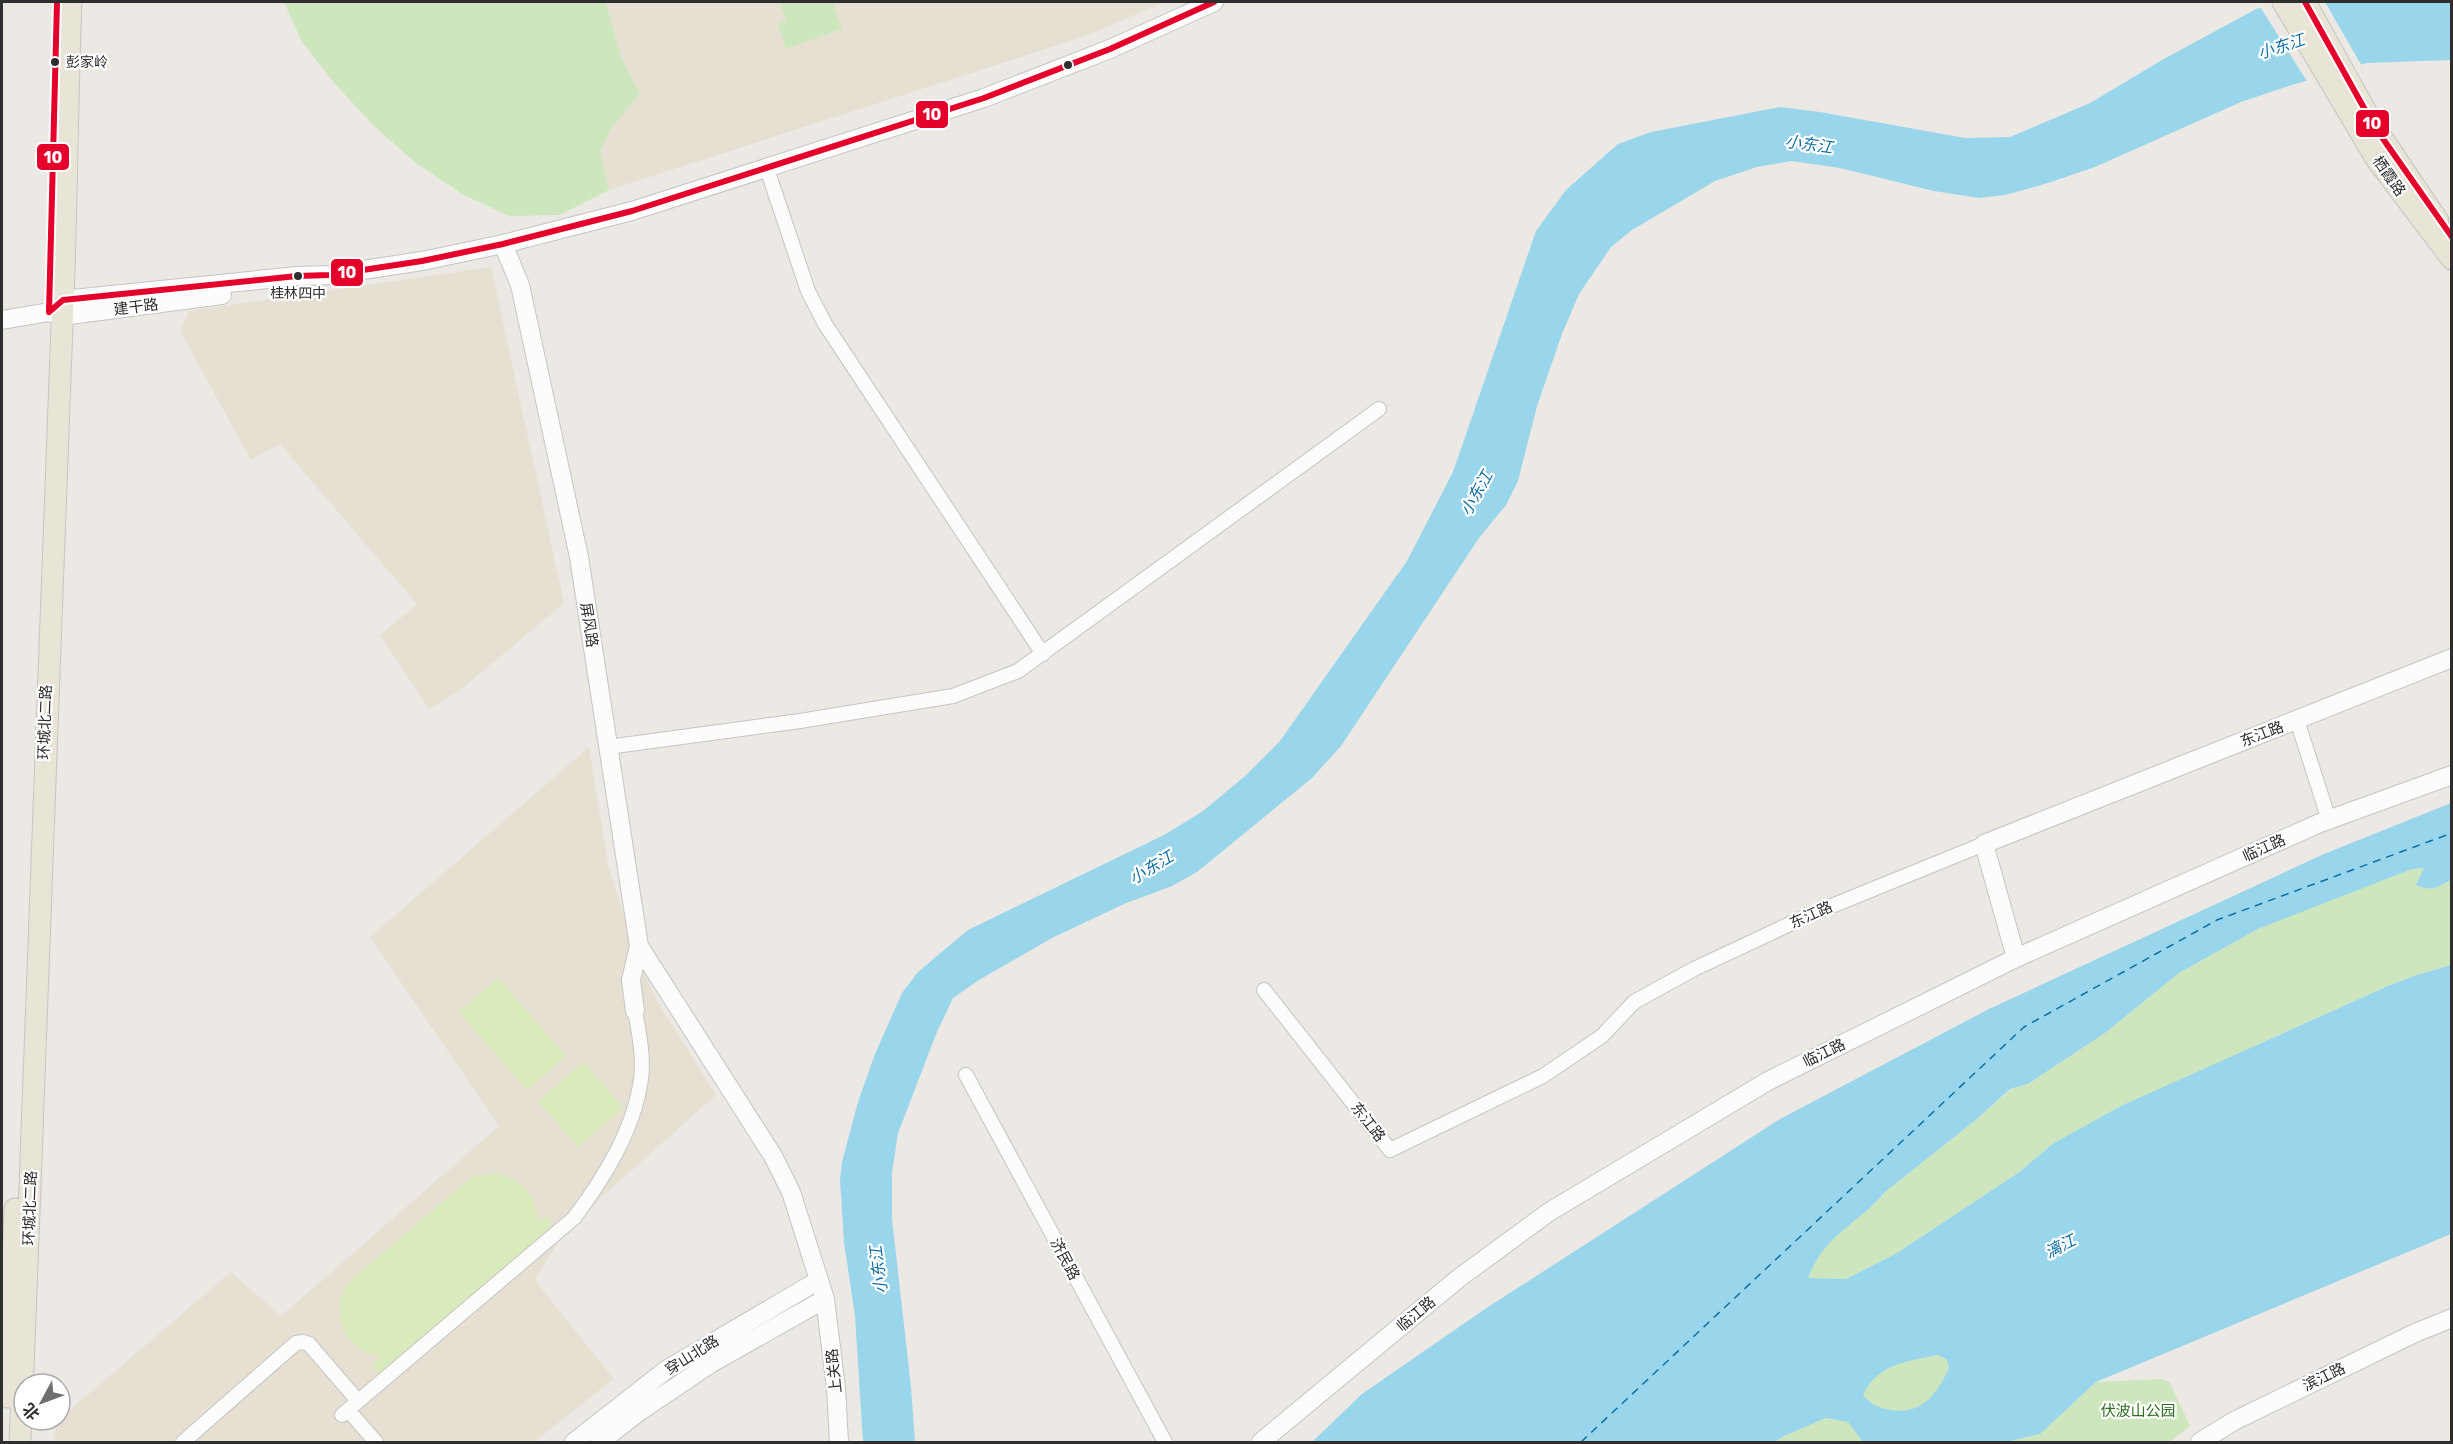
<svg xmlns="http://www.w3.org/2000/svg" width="2453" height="1444" font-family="Rubik,'Noto Sans SC',sans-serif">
<rect width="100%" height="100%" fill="#ece8e4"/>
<path fill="#e6e0d3" d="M606,2H1165L1083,37L609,190L600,152L610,130L640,94L621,56Z
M491,267L564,603L459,691L429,709L380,635L417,604L280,444L251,460L180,331L189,311Z
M589,747L608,865L639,962L658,1002L716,1095L566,1229L535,1280L614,1379L534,1442H54L56,1422L231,1272L281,1316L499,1126L370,937Z"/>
<path fill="#cee6be" d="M284,2H606L621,56L640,94L610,130L600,152L609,190L559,215L509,216L462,194L416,163L375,127L335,84L302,42Z
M780,2H833L842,29L786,49L778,24L786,20Z
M2424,868L2440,886L2451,880V965L2417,975L2390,985L2267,1040L2054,1143L2018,1173L1897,1253L1846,1279L1808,1278C1817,1256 1830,1237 1850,1223C1863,1213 1874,1205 1885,1192L1977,1119L2011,1089L2028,1084L2105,1033L2179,973L2258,929L2382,879L2412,869Z
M1938,1355L1947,1360L1949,1368C1937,1394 1923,1415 1890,1410C1879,1408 1870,1404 1862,1395C1878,1363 1907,1361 1938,1355Z
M2162,1379L2170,1383L2190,1426L2170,1442H2012L2014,1440L2040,1434L2096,1382Z
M1826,1418L1848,1422L1863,1442H1775L1782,1437Z"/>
<path fill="#d9eabb" d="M498,978L566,1056L527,1090L459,1012Z
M584,1062L623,1108L578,1147L538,1101Z
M494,1173C522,1179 536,1194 538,1222L546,1216L553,1225L380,1375L372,1366L381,1357C343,1349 327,1312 351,1280L472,1177Z"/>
<path fill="#99d6ec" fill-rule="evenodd" d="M2282,2H2451V60L2367,63L2295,84L2241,102L2095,167L2048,183L2005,195L1979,198L1934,191L1840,168L1791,161L1757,167L1715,181L1632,230L1611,247L1579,294L1562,334L1537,406L1518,481L1506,505L1479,538L1341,746L1312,778L1197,872L1172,886L1124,904L1052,938L979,980L953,998L937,1032L898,1133L892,1173V1219L911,1387L915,1442H863L855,1316L844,1242L840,1180L842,1162L858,1102L875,1054L902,993L918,972L968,930L1166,834L1203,811L1244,777L1280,741L1407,561L1453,472L1536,231L1566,190L1618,144L1651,132L1780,107L1820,112L1965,138L2010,137L2090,103L2162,60L2256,9Z
M2451,803V880C2437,887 2432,892 2416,885L2424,868L2412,869L2258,929L2179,973L2105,1033L2028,1084L2010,1089L1977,1119L1885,1192C1857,1226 1826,1232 1808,1278L1846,1279L1897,1253L2018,1173L2054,1143L2121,1106L2390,985L2417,975L2451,965V1234L2096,1382L2040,1434L2014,1440L2012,1442H1863L1848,1422L1826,1418L1782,1437L1775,1442H1312L1362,1394L1485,1309L1780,1119L1989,1009L2324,854ZM1938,1355L1947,1360L1949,1368C1937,1394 1922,1415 1891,1410C1879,1408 1870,1404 1863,1395C1877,1364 1908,1361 1938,1355Z"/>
<path fill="#ece8e4" d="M2271,2H2325L2363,68L2308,83L2259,5Z"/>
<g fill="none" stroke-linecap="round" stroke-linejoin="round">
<path stroke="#0d6fa3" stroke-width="1.5" stroke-dasharray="8 6" stroke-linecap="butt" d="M1581,1442L2024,1027L2217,920L2452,833"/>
<g stroke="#c5c4c5" stroke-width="16">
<path id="street" d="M767,169L808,291L825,324L1043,654
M2297,720L2329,820
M608,747L800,721L953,696L1018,671L1379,409
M1264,990L1390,1150L1543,1076L1602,1036L1634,1002L1694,969L1807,916L1984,844
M966,1075L1165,1442
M348,1410L376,1442
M342,1415L574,1218C604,1178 634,1130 641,1079C644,1057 639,1033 635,1011
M183,1442L296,1343L303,1342L309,1344L358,1401"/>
</g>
<g stroke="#c5c4c5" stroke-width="20">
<path id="secondary" d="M503,244L520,285L579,557L639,946L631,980L635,1011
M49,312L63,300L297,276L330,275L422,261L503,244L632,211L984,98L1110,49L1214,2
M2,320L49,312L62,316L222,295
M639,946L773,1156L791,1192L825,1299L836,1388L839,1442
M2016,958L1984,844L2452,658
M574,1442L666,1370L819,1280
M600,1442L640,1411L710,1364L825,1299
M1261,1442L1459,1278L1549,1212L1768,1081L2016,958L2320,823L2452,775
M2200,1442L2234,1421L2415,1333L2452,1318"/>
</g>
<g stroke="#c6c5c4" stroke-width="23">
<path id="primary" d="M2283,2L2377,160L2452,259
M2305,2L2374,126L2438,221
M8,1397L15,1209
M20,1442C36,1061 46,680 63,298C67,200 67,100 71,2"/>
</g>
<use href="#street" stroke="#fcfcfb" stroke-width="14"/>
<use href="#secondary" stroke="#fcfcfb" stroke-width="18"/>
<use href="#primary" stroke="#e8e4d6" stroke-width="21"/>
<g stroke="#fff" stroke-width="10">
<path id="bus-1" d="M2305,2L2374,126L2452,237
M49,312L63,300L297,276L330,275L422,261L503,244L632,211L984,98L1110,49L1214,2
M49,312L57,2"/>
</g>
<use href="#bus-1" stroke="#e4002b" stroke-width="6"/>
</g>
<g fill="#2e2e2e" stroke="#fff" stroke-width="2">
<circle cx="55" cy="62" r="5"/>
<circle cx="1068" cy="65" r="5"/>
<circle cx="298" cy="276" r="5"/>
</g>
<g text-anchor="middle" stroke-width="4.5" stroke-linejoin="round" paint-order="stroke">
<g font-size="14" fill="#2e2e2e" stroke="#fff" text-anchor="start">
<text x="66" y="67">彭家岭</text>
<text x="298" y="298" text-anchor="middle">桂林四中</text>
</g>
<g font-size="15" fill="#2e2e2e" stroke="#fff">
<text transform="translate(2389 176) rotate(55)" y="5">栖霞路</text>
<text transform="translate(136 307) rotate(-7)" y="5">建干路</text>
<text transform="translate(589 625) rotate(81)" y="5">屏风路</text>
<text transform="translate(45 722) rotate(-88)" y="5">环城北二路</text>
<text transform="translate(2262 734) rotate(-21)" y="5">东江路</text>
<text transform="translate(2264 848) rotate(-24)" y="5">临江路</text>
<text transform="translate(1811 915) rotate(-24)" y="5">东江路</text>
<text transform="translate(1824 1053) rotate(-26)" y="5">临江路</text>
<text transform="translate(1368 1122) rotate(52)" y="5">东江路</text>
<text transform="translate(30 1208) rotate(-88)" y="5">环城北二路</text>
<text transform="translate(1065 1259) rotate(62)" y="5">济民路</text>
<text transform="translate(1416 1314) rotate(-40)" y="5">临江路</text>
<text transform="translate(692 1355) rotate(-32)" y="5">穿山北路</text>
<text transform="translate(834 1371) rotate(-96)" y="5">上关路</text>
<text transform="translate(2324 1377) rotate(-26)" y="5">滨江路</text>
</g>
<g font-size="15" fill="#2c6e1b" stroke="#fff">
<text x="2138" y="1416">伏波山公园</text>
</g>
<g font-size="16" font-style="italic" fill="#0d6fa3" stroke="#fff">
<text transform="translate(2281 46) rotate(-18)" y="6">小东江</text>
<text transform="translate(1809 144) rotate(8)" y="6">小东江</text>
<text transform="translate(1476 493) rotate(-61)" y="6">小东江</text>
<text transform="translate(1151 867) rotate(-31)" y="6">小东江</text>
<text transform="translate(2060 1246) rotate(-27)" y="6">漓江</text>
<text transform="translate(878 1270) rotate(-97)" y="6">小东江</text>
</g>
</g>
<g stroke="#fff" stroke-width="2">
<rect x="915" y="100" width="34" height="29" rx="6" fill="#e4002b"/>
<rect x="2355" y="109" width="35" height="29" rx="6" fill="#e4002b"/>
<rect x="36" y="143" width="34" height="28" rx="6" fill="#e4002b"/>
<rect x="330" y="258" width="34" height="29" rx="6" fill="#e4002b"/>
</g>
<g font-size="16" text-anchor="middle" font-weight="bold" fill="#fff">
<text x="932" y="120">10</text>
<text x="2372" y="129">10</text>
<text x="53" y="163">10</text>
<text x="347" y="278">10</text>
</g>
<rect width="2453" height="1444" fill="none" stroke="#2e2e2e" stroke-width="6"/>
<g transform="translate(42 1402) rotate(229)"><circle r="28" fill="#ffffff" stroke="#ababab" stroke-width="1.5"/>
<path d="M0-4.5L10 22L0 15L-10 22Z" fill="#706f6e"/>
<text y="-9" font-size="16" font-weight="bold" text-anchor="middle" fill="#2e2e2e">北</text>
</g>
</svg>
